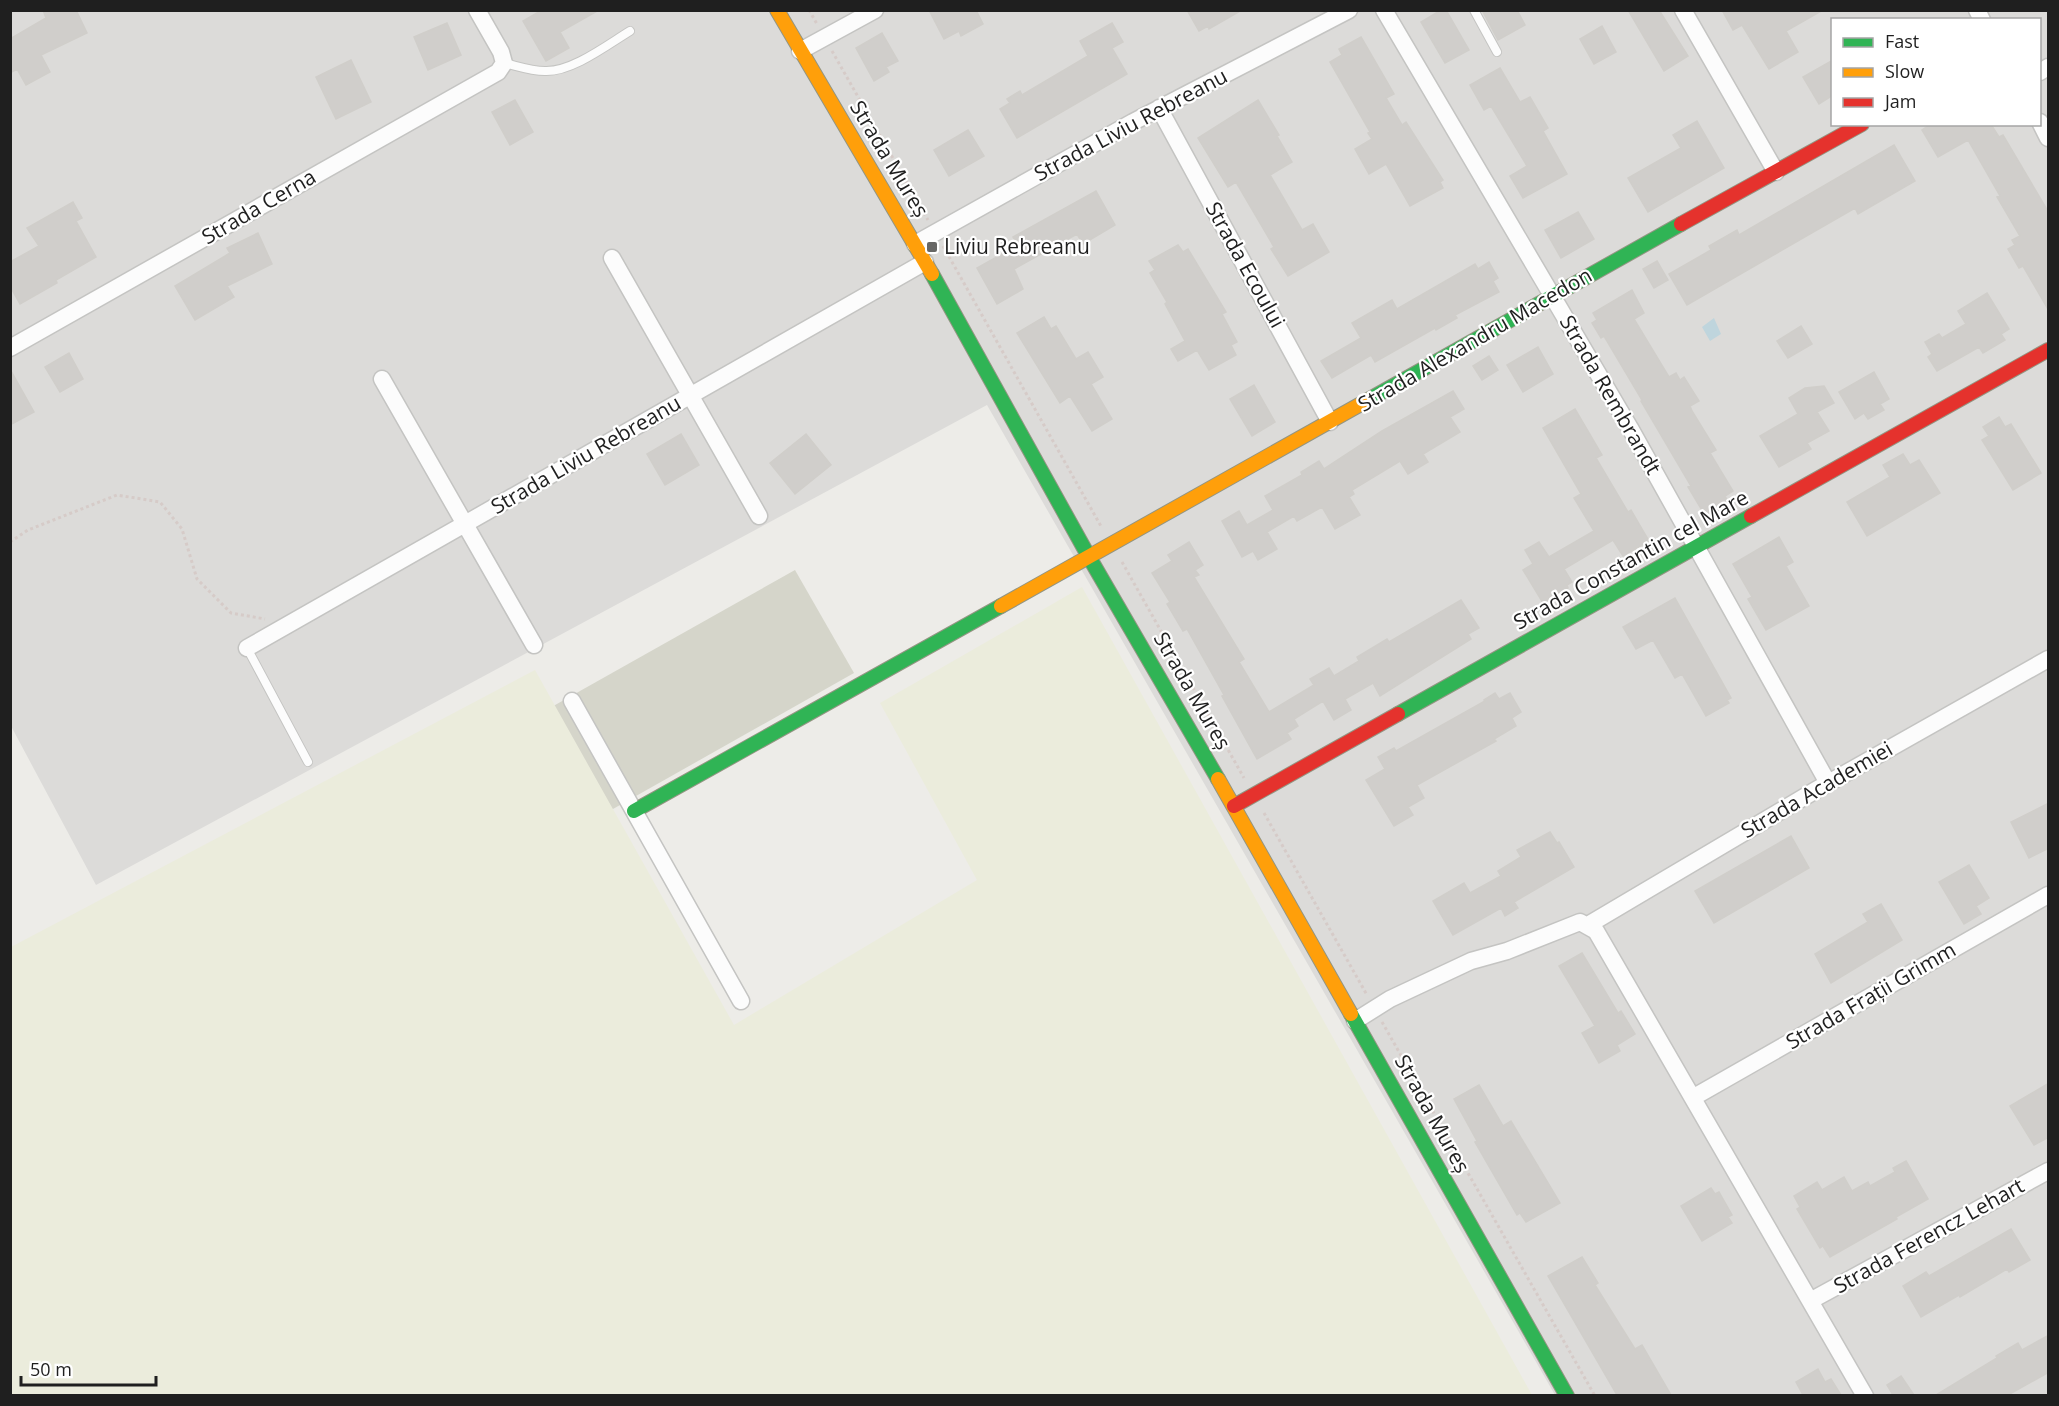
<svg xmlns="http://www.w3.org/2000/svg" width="2059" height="1406" font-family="'Open Sans',sans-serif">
<rect width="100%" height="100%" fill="#edece8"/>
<path fill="#dcdbd9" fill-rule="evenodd" d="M10,11H2048V1395H1555L987,405L96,885L11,726ZM1832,20H2040V124H1832Z"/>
<path fill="#d5d5ca" d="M795,570L854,673L200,1042L141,938Z"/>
<path fill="#ebecdc" d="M1082,587L1532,1395H11V947L535,670L734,1025L977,880L880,703Z"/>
<path fill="#bfd5dd" d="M1714,318L1721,334L1710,341L1702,327Z"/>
<path fill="#d0cecb" stroke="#d0ceca" stroke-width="1.5" d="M43,10H76L87,33L41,55L50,72L26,85L17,69L10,73V39L46,18Z
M542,10H599L560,32L569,48L546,61L523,21Z
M929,10H976L983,24L961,36L959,31L944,39Z
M1187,10H1242L1209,29L1208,26L1199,31Z
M1441,10H1446L1469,50L1445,63L1421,22Z
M1482,10H1517L1525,25L1498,40Z
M1628,10H1659L1688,56L1664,71Z
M1722,10H1823L1786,31L1798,52L1769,69L1742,25L1733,30Z
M447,23L461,55L428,70L414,37Z
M1112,23L1123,42L1112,48L1127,74L1017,138L1000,109L1010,103L1007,99L1020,91L1022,95L1088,56L1080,41Z
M1602,26L1616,52L1594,64L1580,39Z
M882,33L898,61L886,67L889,72L874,81L856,48Z
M1361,37L1394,94L1386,98L1402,125L1406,122L1443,180L1440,182L1443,188L1410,206L1386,164L1369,174L1355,149L1372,139L1368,133L1370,132L1330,62L1342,55L1339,49Z
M351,60L371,102L336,119L316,77Z
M1833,60V95L1819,104L1803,77Z
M1500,68L1520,102L1530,97L1548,128L1543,131L1567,174L1523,198L1510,176L1527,166L1491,106L1484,110L1470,85Z
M515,100L533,132L510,145L492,112Z
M1258,100L1279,135L1277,136L1292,162L1270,175L1302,230L1313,224L1329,252L1288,276L1271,249L1274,247L1236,182L1228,187L1198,138Z
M1697,121L1724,168L1648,212L1628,178L1681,148L1673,135Z
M1931,124H1994L1992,126L1999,137L2003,135L2049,213V311L2023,266L2019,268L2008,249L2015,245L2012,240L2020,236L1997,197L2000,196L1968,140L1938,157L1922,130Z
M968,130L984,156L949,176L934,150Z
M1894,145L1915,181L1858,214L1855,208L1687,305L1669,274L1711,250L1709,246L1737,230L1739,235Z
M1096,191L1115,225L1083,244L1077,234L1014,269L1023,289L997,304L977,268L1018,245L1013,237Z
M73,202L82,218L76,221L96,257L56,280L57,283L20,304L10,286V262L39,246L27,228Z
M1578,212L1594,239L1561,258L1545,230Z
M258,233L272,264L227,286L234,297L195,320L175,286L230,253L227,248Z
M1178,245L1183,252L1188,249L1226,312L1222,314L1237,342L1231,345L1236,355L1209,370L1197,350L1178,361L1171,349L1185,341L1165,304L1167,302L1150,273L1155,270L1149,261Z
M1657,261L1668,280L1654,288L1643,269Z
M1489,262L1498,278L1493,281L1499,292L1455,315L1457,318L1436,330L1435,328L1375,362L1371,355L1332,378L1321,361L1361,338L1352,323L1392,300L1397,309L1475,264L1478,269Z
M1632,290L1644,313L1634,319L1669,377L1676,373L1680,380L1684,377L1699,401L1690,406L1692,411L1716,450L1710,453L1733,491L1725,496L1732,509L1709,522L1688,487L1691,486L1641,401L1642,400L1604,336L1601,338L1592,323L1597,320L1593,313Z
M1987,293L2009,329L2001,334L2005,340L1983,353L1979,347L1937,371L1928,357L1932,354L1925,342L1939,334L1942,338L1966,324L1958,311Z
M1044,317L1051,329L1056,326L1076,359L1088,352L1103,377L1091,384L1112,419L1092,431L1070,396L1060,403L1017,333Z
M1801,326L1812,344L1788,358L1777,341Z
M1538,347L1553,374L1523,392L1507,365Z
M69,353L83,379L60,392L45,367Z
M1489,356L1498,370L1482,380L1473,366Z
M10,369L34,412L10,425Z
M1874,372L1889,399L1880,404L1884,410L1868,419L1864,413L1855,419L1839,392Z
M1254,385L1275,422L1252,436L1230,399Z
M1824,386L1834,403L1817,412L1829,431L1807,443L1811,449L1779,467L1760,436L1798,414L1789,398L1805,388Z
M1453,391L1464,409L1450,417L1460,432L1423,454L1428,462L1408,474L1400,461L1352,490L1354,494L1349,497L1360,515L1335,529L1322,507L1297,521L1294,516L1267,532L1277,549L1258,560L1253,551L1242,557L1222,521L1239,511L1247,525L1273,510L1265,496L1302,475L1301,472L1319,461L1324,469L1382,431Z
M1575,409L1602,455L1596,458L1628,512L1631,510L1649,541L1623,556L1613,540L1564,569L1572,582L1567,585L1568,588L1543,603L1523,570L1533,564L1525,550L1539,542L1549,557L1594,531L1574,498L1581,494L1543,428Z
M1999,417L2005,427L2011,424L2041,473L2013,490L1982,440L1989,436L1983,427Z
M681,434L699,465L665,485L647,454Z
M806,434L831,465L795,494L770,463Z
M1903,454L1910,465L1919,460L1940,493L1867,536L1847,502L1890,477L1883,465Z
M1779,537L1793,562L1786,566L1809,606L1766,630L1748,599L1752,597L1733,564Z
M1189,542L1203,565L1195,570L1199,575L1194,577L1244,659L1239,662L1269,712L1314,685L1310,679L1329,668L1334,676L1359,661L1357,657L1387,639L1389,642L1461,600L1479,628L1468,634L1471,639L1380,696L1373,683L1345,699L1351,710L1334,720L1323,701L1294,719L1298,726L1287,733L1291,739L1257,759L1222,696L1224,695L1187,629L1183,631L1167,604L1170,602L1152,573L1172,561L1168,555Z
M1675,598L1731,698L1727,700L1729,703L1706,716L1682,674L1675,678L1653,640L1636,649L1623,627Z
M1495,693L1499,699L1510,693L1521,712L1512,718L1516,726L1494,739L1496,741L1417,785L1424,798L1408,807L1413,815L1394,826L1366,780L1385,769L1378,757L1394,748L1396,751L1485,701L1484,700Z
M2049,803V848L2029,858L2011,822Z
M1550,832L1557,843L1559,842L1574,867L1514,902L1518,908L1505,916L1501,908L1453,935L1433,901L1464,883L1470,893L1501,876L1498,871L1521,857L1517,850Z
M1791,836L1809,868L1714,923L1695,891Z
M1969,865L1989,898L1976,906L1981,914L1964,924L1939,882Z
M1881,904L1902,940L1831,983L1815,954L1868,922L1863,914Z
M1582,953L1618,1013L1621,1011L1635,1034L1617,1045L1620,1051L1599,1063L1582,1033L1595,1026L1559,966Z
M2049,1083V1137L2034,1145L2010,1106Z
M1479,1085L1503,1126L1511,1121L1560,1203L1526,1222L1520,1213L1517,1215L1475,1142L1477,1141L1454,1099Z
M1906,1161L1928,1199L1896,1217L1897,1219L1830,1257L1823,1246L1820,1248L1797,1209L1800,1207L1794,1196L1817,1182L1822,1190L1844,1177L1852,1191L1868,1182L1870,1186L1895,1172L1893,1168Z
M1711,1188L1715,1194L1719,1192L1732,1215L1728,1217L1732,1223L1702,1241L1681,1206Z
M2011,1229L2030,1260L2009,1272L2007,1269L1960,1297L1959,1295L1921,1317L1903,1286L1926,1272L1929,1276Z
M1582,1257L1598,1283L1595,1285L1635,1349L1642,1345L1671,1395H1617L1548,1276Z
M2049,1335V1372L2008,1395H1936L1997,1358L1996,1356L2018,1343L2022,1350Z
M1818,1369L1825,1382L1831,1379L1841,1395H1802H1803L1796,1382Z
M1901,1376L1914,1395H1893L1887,1385Z"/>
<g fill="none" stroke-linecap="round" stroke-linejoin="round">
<g stroke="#c4c4c2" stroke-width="10">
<path id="lane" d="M1474,10L1497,52
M504,63C517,66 531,71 545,71C572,72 607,45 630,31
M247,648L308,762"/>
</g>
<g stroke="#c4c4c2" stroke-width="19">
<path id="street" d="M1384,10L1630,428L1828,783
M1683,10L1776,172
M1977,10L1982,20
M800,51L875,10
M2040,72L2048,67
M1159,108L1330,422
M2040,122L2048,138
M915,244L1133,122L1349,10
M612,258L759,516
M10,348L498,72L504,63L501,52L477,10
M382,379L534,645
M247,648L925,262
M572,701L741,1001
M1588,925L1816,790L2048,659
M1355,1021L1390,999L1471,961L1507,951L1580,922L1596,931L1865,1396
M1694,1097L2048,895
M1810,1301L2048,1171"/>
</g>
<g stroke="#939582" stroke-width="16">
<path id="fast" d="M932,274L1089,557L1218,779
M1368,400L1681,224
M1398,714L1751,516
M634,811L1001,606
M1351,1014L1567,1396"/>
</g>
<g stroke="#939582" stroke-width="16">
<path id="slow" d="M777,10L932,274
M1001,606L1368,400
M1218,779L1351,1014"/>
</g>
<g stroke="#939582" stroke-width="16">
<path id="jam" d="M1681,224L1862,124
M1751,516L2048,350
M1234,806L1398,714"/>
</g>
<path stroke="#d6cbc8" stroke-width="3" stroke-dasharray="3 3" stroke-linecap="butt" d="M809,10L817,24
M832,51L928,220
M943,246L1102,528
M10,542L28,530L117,495L160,502L182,529L197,579L231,613L265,619
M1122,562L1244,778
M1264,813L1367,995
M1382,1022L1595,1396"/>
<use href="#lane" stroke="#fcfcfc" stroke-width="8"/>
<use href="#street" stroke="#fcfcfc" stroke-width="16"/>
<use href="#fast" stroke="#30b455" stroke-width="14"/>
<use href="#slow" stroke="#ff9f0a" stroke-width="14"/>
<use href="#jam" stroke="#e5322d" stroke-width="14"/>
</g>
<rect fill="#676765" stroke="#fff" stroke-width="2" x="926" y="241" width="12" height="12" rx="3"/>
<g text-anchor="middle" stroke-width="4.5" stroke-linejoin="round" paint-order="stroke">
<g font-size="21" fill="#1f1f1f" stroke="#fff">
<text transform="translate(1131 125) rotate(-28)" y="7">Strada Liviu Rebreanu</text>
<text transform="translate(889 159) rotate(59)" y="7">Strada Mureș</text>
<text transform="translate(259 207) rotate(-30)" y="7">Strada Cerna</text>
<text transform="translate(1245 265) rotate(61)" y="7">Strada Ecoului</text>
<text transform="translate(1475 340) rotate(-30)" y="7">Strada Alexandru Macedon</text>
<text transform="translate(1610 395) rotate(60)" y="7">Strada Rembrandt</text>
<text transform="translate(586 455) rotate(-30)" y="7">Strada Liviu Rebreanu</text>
<text transform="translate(1631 560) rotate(-29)" y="7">Strada Constantin cel Mare</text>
<text transform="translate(1192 691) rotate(60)" y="7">Strada Mureș</text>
<text transform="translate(1817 790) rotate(-30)" y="7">Strada Academiei</text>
<text transform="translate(1871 996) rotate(-30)" y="7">Strada Frații Grimm</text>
<text transform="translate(1432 1114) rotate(61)" y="7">Strada Mureș</text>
<text transform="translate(1929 1236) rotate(-29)" y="7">Strada Ferencz Lehart</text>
</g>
<g font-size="21" fill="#1f1f1f" stroke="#fff" text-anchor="start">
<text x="944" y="254">Liviu Rebreanu</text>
</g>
</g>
<rect width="2059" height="1406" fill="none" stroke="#1f1f1f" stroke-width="24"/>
<rect x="1831" y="18" width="210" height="108" fill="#ffffff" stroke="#a5a5a5" stroke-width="1.5"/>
<rect x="1843" y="38" width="30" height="9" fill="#30b455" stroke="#a5a5a5" stroke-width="1.5"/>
<text x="1885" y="48" font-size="18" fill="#1f1f1f">Fast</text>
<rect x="1843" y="68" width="30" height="9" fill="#ff9f0a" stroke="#a5a5a5" stroke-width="1.5"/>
<text x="1885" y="78" font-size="18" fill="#1f1f1f">Slow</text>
<rect x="1843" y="98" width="30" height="9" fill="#e5322d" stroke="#a5a5a5" stroke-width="1.5"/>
<text x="1885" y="108" font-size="18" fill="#1f1f1f">Jam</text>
<path d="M21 1376v9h135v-9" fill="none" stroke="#1f1f1f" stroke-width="3"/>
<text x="30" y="1376" font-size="18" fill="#1f1f1f" stroke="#ffffff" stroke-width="4.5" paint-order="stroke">50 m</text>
</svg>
